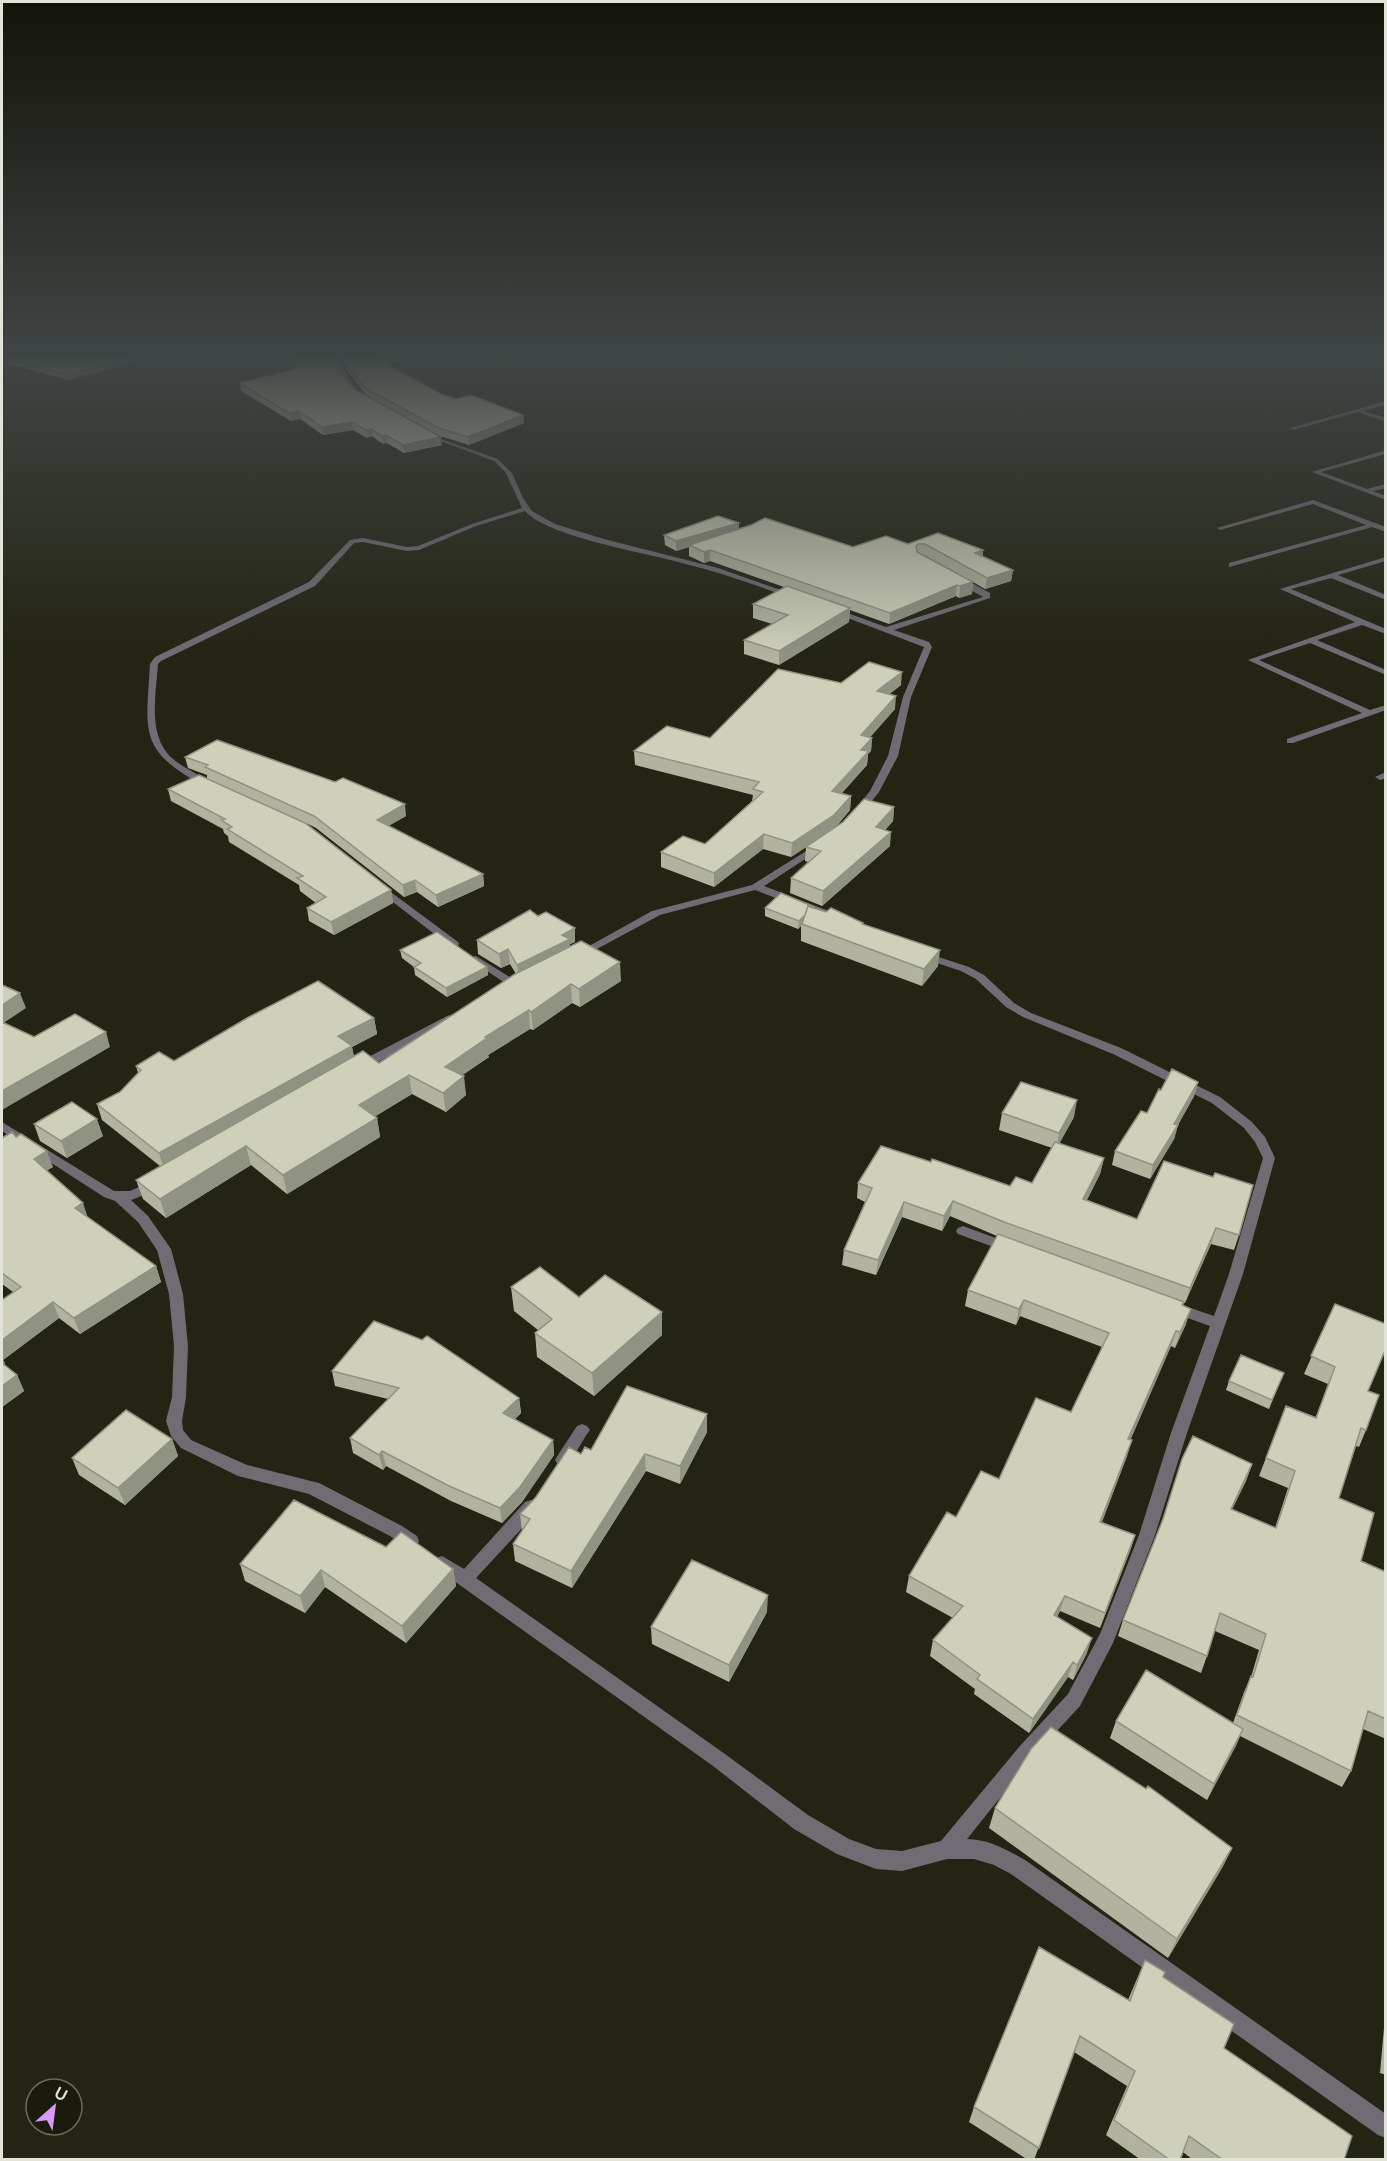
<svg xmlns="http://www.w3.org/2000/svg" width="1387" height="2161" font-family="Lato,sans-serif">
<rect width="100%" height="100%" fill="#232413"/>
<g fill="none" stroke-linecap="round" stroke-linejoin="round">
<path fill="#716c74" fill-rule="evenodd" d="M907,354H937L935,356Z"/>
<path fill="#716c74" fill-rule="evenodd" d="M336,354H342L339,357L346,373L361,396H357L340,373L333,357Z
M1386,401V405L1364,411L1386,418V422L1358,412L1293,430L1290,428Z
M424,433L498,459L512,473L523,498L532,511L555,524L604,539L718,568L795,595L788,597C754,584 718,572 682,563C647,553 548,537 525,511L476,526L419,550L407,551L363,542L354,543L315,586L161,661L158,664C156,695 147,735 172,758C184,769 200,774 212,784L210,786H204C138,750 146,733 150,664L155,657L309,582L350,540L363,538L407,547L418,546L472,524L522,508L506,473L494,461L424,435Z
M1386,450V454L1321,472L1367,489L1386,484V488L1373,491L1386,496V500L1312,472Z
M1313,500L1386,527V532L1372,527L1229,567V563L1366,525L1313,504L1220,530L1217,528Z
M1386,557V561L1338,575L1386,595V600L1331,578L1291,589L1386,629V634L1362,625L1317,640L1386,670V675L1310,643L1259,660L1370,710L1386,705V710L1293,743H1287V739L1362,713L1248,660L1355,622L1280,589Z
M955,577H961L990,593V598L894,630L929,642L932,647L911,697L898,756L879,792L862,813H856L854,811L870,791L888,756L903,697L924,647L832,612L839,610L886,627L983,597L955,581Z
M1386,772V778L1380,780L1375,777Z
M819,843L824,846L822,848L764,886L834,913L835,915L834,917H826L755,890L660,915L582,957L578,958L573,955L652,911L752,885Z
M380,884L458,942L459,944L458,946H450L376,889V885Z
M923,952L969,967L984,975L1014,1003L1031,1013L1121,1048L1220,1097L1252,1122L1265,1137L1275,1158L1243,1274L1187,1433L1155,1535L1113,1643L1080,1706L1031,1759L967,1839C988,1839 1007,1850 1025,1860L1386,2114V2138L1378,2135L1011,1874L994,1865L974,1859H947L902,1871L876,1869L837,1854L794,1829L713,1766L436,1568L434,1563L436,1558L442,1556L464,1569L525,1502L531,1500L537,1502L539,1507L537,1512L476,1578L725,1754L808,1815L849,1839L876,1849L902,1851L941,1841L1019,1747L1068,1694L1100,1634L1139,1535L1171,1433L1210,1326L1171,1312L1169,1308L1171,1304L1176,1303L1214,1316L1229,1274L1263,1158L1255,1142L1244,1128L1212,1103L1113,1054L1023,1017L1006,1007L976,979L961,971L919,957L918,955L919,953Z
M476,956L519,983L521,985L519,987H511L472,961L471,959L472,957Z
M449,1015L455,1019L453,1021L365,1069L361,1070L355,1066L357,1063Z
M2,1122L114,1191H130L154,1180L159,1182L160,1185L147,1194L131,1200L148,1216L171,1249L183,1294L188,1346L186,1397L182,1421L183,1430L191,1440L247,1465L319,1483L402,1526L417,1536L419,1541L417,1546L411,1548L405,1546L390,1536L309,1494L238,1476L181,1448L171,1436L166,1421L172,1397L174,1346L169,1294L157,1250L138,1222L115,1201L104,1197L2,1131Z
M963,1226L1012,1244L1014,1247L1012,1250L1007,1252L958,1234L956,1231L958,1228Z
M582,1424L587,1426L590,1430L587,1434L568,1465L563,1466L558,1465L555,1460L558,1455L577,1426Z"/>
</g>
<path fill="#b1b39f" fill-rule="evenodd" d="M293,354H333L332,356L342,374L354,389L442,445L404,453L387,443L383,444L372,436L367,438L353,430L323,435L300,419L291,421L241,391L240,383L297,369Z
M341,354H445L386,364L441,394L456,399L523,415L524,423L469,445L440,436L366,395L348,372L342,358Z
M138,356L140,361L68,380L8,364L7,358Z
M739,523V529L853,547L908,544L938,533L983,550V556L1013,570L1011,581L985,589L973,582L972,594L959,598L956,596L889,624L850,610L849,622L779,665L744,654V640L772,624L753,618V604L784,587L710,561L704,563L689,556V547L676,551L665,545L664,535ZM922,555H924L963,577Z
M841,683L901,685L889,694L895,709L870,737L872,738L871,751L868,754L867,765L842,793L851,796L850,810L835,828L894,807L893,821L885,830L890,846L822,906L790,893L791,878L808,862L805,861L806,847L791,857L763,849L714,887L661,867V852L705,844L752,801L753,795L635,765L634,751L710,738Z
M185,757L406,816L388,826L483,874L484,886L438,907L417,892L404,897L316,828L306,823L391,890L393,903L334,935L309,921L307,908L316,903L300,891L299,885L229,842L228,836L224,833L223,829L171,801L168,789L207,778V775L188,768Z
M765,908H814L863,923V925L938,966L922,986L801,941V926L798,929L765,916Z
M538,916L575,928V942L570,944V946L621,981L580,1007L572,1003L533,1030L530,1029L488,1055L489,1057L462,1075L466,1095L446,1112L412,1094L375,1116L377,1118L380,1137L287,1194L251,1165L166,1218L143,1199L136,1180L160,1166L102,1120L97,1104L120,1092L138,1073L136,1066L174,1061L374,1018L377,1034L352,1047L354,1057L379,1063L516,974L510,964L501,968L478,954L477,940Z
M400,950L487,967L488,975L447,997L415,975L414,967L402,958Z
M1198,1082L1194,1096L1178,1125L1174,1139L1150,1179L1112,1165L1115,1151L1147,1113L1161,1090Z
M1002,1113L1074,1117L1059,1143L1104,1158L1100,1174L1087,1200L1137,1219L1164,1161L1239,1235L1234,1250L1211,1244L1185,1303H1184L1183,1306L1186,1324L1175,1348L1171,1346L1130,1440L1127,1456L1102,1522L1135,1535L1130,1551L1100,1628L1060,1611L1057,1617L1087,1653L1073,1680L1068,1677L1029,1733L974,1694L975,1689L930,1656L933,1640L953,1618L906,1592L909,1576L956,1517L999,1479L1071,1412L1102,1347L1020,1316L1016,1325L965,1306L968,1290L997,1236L950,1216L942,1231L902,1217L876,1275L842,1265L844,1250L865,1202L857,1198L858,1183L931,1162L1010,1186L1032,1183L1052,1148L999,1130Z
M34,1124L103,1136L67,1158L40,1141Z
M2,1138L53,1167L46,1171L88,1217L156,1266L161,1282L80,1334L59,1318L3,1360L5,1363L3,1364L17,1375L24,1391L2,1407V1300L13,1292L2,1284Z
M511,1287L579,1297L662,1312V1335L594,1396L537,1357L535,1333L538,1330L514,1311Z
M1335,1304L1368,1391L1366,1430L1359,1447L1356,1446L1339,1498L1361,1561L1386,1650V1739L1363,1729L1351,1771L1342,1787L1240,1736L1207,1800L1110,1738L1116,1721L1233,1723L1244,1692L1251,1677L1259,1650L1215,1631L1207,1656L1201,1673L1118,1636L1123,1620L1252,1464L1246,1481L1232,1509L1275,1528L1288,1488L1259,1476L1286,1406L1316,1417L1328,1384L1304,1374Z
M332,1371L519,1398L521,1413L514,1420L553,1440L554,1455L522,1502L502,1523L451,1501L386,1466L383,1470L353,1453L350,1438L388,1399L335,1386Z
M1229,1381L1280,1382L1269,1409L1226,1390Z
M707,1414V1432L680,1484L646,1471L572,1588L515,1561L513,1544L522,1531L520,1514L581,1454L591,1450Z
M172,1439L178,1456L125,1505L79,1475L72,1458Z
M386,1547L453,1569L456,1586L406,1643L325,1587L305,1613L245,1581L240,1564Z
M767,1612L729,1682L652,1644L651,1627Z
M995,1808L1232,1848L1222,1868L1168,1958L989,1828Z
M1145,1960L1163,1977L1224,2048L1344,2160H1193L1183,2152L1180,2160H1141L1106,2135L1127,2086L1074,2052L1034,2160H1028L969,2122L974,2107L1128,2000Z
M1386,2005V2075L1380,2073Z"/>
<path fill="#909282" d="M400,354H445L376,366L375,358Z
M138,356L140,361L68,380L67,375Z
M299,411L300,419L291,421L289,413Z
M523,415L524,423L469,445L468,437Z
M352,422L353,430L323,435L322,427Z
M371,429L372,436L367,438L366,430Z
M386,435L387,443L383,444L382,436Z
M441,437L442,445L404,453L403,445Z
M739,523V533L689,545V547L676,551V541Z
M710,550V561L704,563V552Z
M983,550L982,561L975,553Z
M1013,570L1011,581L985,589L987,578Z
M973,582L972,594L959,598L960,586Z
M957,585L956,596L889,624L890,613Z
M850,608L849,622L779,665V651Z
M902,672L901,685L876,705L877,691Z
M896,696L895,709L860,749L861,735Z
M872,738L871,751L868,754L867,765L831,805L832,791L861,750Z
M851,796L850,810L834,829L791,857L792,843Z
M405,804L406,816L378,832L377,820Z
M894,807L893,821L875,842L876,827Z
M891,832L890,846L822,906L823,891Z
M764,834L763,849L714,887V873Z
M483,874L484,886L438,907L436,895Z
M415,880L417,892L404,897L403,885Z
M391,890L393,903L334,935L331,922Z
M814,907L813,915L802,924L801,926L798,929L799,921Z
M575,928V942L570,944L571,953L519,979L517,965L562,935Z
M508,949L510,964L501,968L499,954Z
M940,950L938,966L922,986L924,969Z
M620,962L621,981L580,1007L579,989Z
M487,967L488,975L447,997L446,988Z
M571,984L572,1003L533,1030L531,1012Z
M20,993L26,1008L2,1024V1005Z
M529,1010L530,1029L488,1055L489,1057L447,1086L445,1067L485,1037Z
M374,1018L377,1034L352,1047L355,1062L164,1169L159,1153L338,1036Z
M106,1032L110,1047L2,1110V1091Z
M409,1075L412,1094L363,1124L359,1105Z
M464,1076L466,1095L446,1112L443,1093Z
M1198,1082L1194,1096L1176,1128L1178,1125L1174,1139L1150,1179L1153,1165L1174,1124Z
M1077,1100L1074,1117L1056,1150L1059,1133Z
M377,1118L380,1137L287,1194L283,1175Z
M97,1119L103,1136L67,1158L61,1141Z
M246,1146L251,1165L166,1218L160,1199Z
M47,1151L53,1167L39,1175L34,1159Z
M1104,1158L1100,1174L1079,1214L1083,1199Z
M953,1201L950,1216L942,1231L944,1216Z
M904,1202L902,1217L876,1275L878,1260Z
M83,1203L88,1218L75,1208Z
M1216,1228L1211,1244L1185,1303L1190,1288Z
M156,1266L161,1282L80,1334L74,1318Z
M1024,1300L1020,1316L1016,1325L1019,1309Z
M53,1302L59,1318L3,1360L5,1363L2,1366V1340Z
M1191,1309L1186,1324L1175,1348L1180,1332Z
M662,1312V1335L594,1396L592,1373Z
M1176,1331L1171,1346L1124,1455L1128,1439Z
M17,1375L24,1391L2,1407V1386Z
M519,1398L521,1413L505,1428L503,1413Z
M707,1414V1432L680,1484V1466Z
M172,1439L178,1456L125,1505L118,1488Z
M553,1440L554,1455L522,1502L502,1523L500,1508Z
M1132,1440L1127,1456L1096,1537L1100,1522Z
M382,1451L386,1466L383,1470L379,1455Z
M645,1454L646,1471L572,1588L571,1571Z
M1252,1464L1246,1481L1224,1526L1231,1509Z
M1135,1535L1130,1551L1100,1628L1105,1613Z
M453,1569L456,1586L406,1643L402,1626Z
M321,1570L325,1587L305,1613L300,1596Z
M768,1595L767,1612L729,1682V1665Z
M1065,1596L1060,1611L1050,1630L1054,1615Z
M1092,1638L1087,1653L1073,1680L1077,1665Z
M1073,1662L1068,1677L1029,1733L1033,1719Z
M1243,1729L1236,1746L1207,1800L1214,1784Z
M1232,1848L1222,1868L1168,1958L1177,1939Z"/>
<path fill="#ced0b9" stroke="#909282" stroke-width="1.5" d="M25,354H135L138,356L67,375L7,358Z
M294,354H332L342,374L354,389L441,437L403,445L386,435L382,436L371,429L366,430L352,422L322,427L299,411L289,413L240,383L297,369Z
M343,354H400L375,358L441,394L456,399L471,395L523,415L468,437L439,428L365,388L347,365Z
M718,516L739,523L676,541L664,535Z
M765,518L853,547L886,536L908,544L938,533L983,550L975,553L1013,570L987,578L925,544H918L916,546L917,552L973,582L960,586L957,585L890,613L710,550L704,552L689,545L751,525Z
M787,586L850,608L779,651L744,640L788,615L753,604Z
M869,662L902,672L877,691L896,696L861,735L872,738L861,750L869,751L832,791L851,796L834,815L792,843L764,834L714,873L661,852L683,836L705,844L763,792L753,789L759,782L634,751L667,726L710,738L778,669L841,683Z
M217,740L335,782L343,778L405,804L377,820L483,874L436,895L415,880L403,885L314,816L205,767L208,765L185,757Z
M199,775L305,823L391,890L331,922L307,908L326,897L297,878L303,876L227,829L232,827L221,820L225,819L168,789Z
M864,799L894,807L876,827L891,832L823,891L791,878L821,851L806,847L843,822Z
M781,893L814,907L813,908L808,906L805,915L799,921L765,908Z
M808,906L826,912L831,908L863,923L862,924L940,950L924,969L802,924Z
M530,910L538,916L546,912L575,928L562,935L570,939L517,965L508,949L499,954L477,940Z
M437,932L487,967L446,988L414,967L421,963L400,950Z
M581,941L620,962L579,989L571,984L531,1012L529,1010L485,1037L487,1038L445,1067L464,1076L443,1093L409,1075L359,1105L377,1118L283,1175L246,1146L160,1199L136,1180L363,1051L379,1063L515,974Z
M318,981L374,1018L338,1036L352,1046L159,1153L97,1104L120,1092L141,1070L136,1066L159,1052L174,1061L249,1017Z
M2,985L20,993L2,1005Z
M75,1014L106,1032L2,1091V1022L34,1037Z
M1172,1069L1198,1082L1174,1124L1178,1125L1153,1165L1115,1151L1141,1111L1147,1113L1159,1089L1161,1090Z
M1021,1082L1077,1100L1059,1133L1002,1113Z
M72,1102L97,1119L61,1141L34,1124Z
M12,1132L16,1137L21,1134L47,1151L34,1159L83,1203L75,1208L156,1266L74,1318L53,1302L2,1340V1300L21,1287L2,1273V1138Z
M1055,1142L1104,1158L1083,1199L1137,1219L1164,1161L1213,1177L1215,1173L1253,1185L1239,1235L1216,1228L1190,1288L1004,1222L953,1201L944,1216L904,1202L878,1260L844,1250L872,1188L858,1183L881,1146L931,1162L932,1159L1010,1186L1016,1177L1032,1183Z
M998,1234L1184,1302L1182,1305L1191,1309L1180,1332L1176,1331L1128,1439L1132,1440L1100,1522L1135,1535L1105,1613L1065,1596L1054,1615L1092,1638L1077,1665L1073,1662L1033,1719L977,1679L980,1675L933,1640L963,1606L909,1576L947,1512L956,1517L981,1471L999,1479L1036,1398L1071,1412L1109,1333L1024,1300L1019,1309L968,1290Z
M540,1267L579,1297L605,1275L662,1312L592,1373L535,1333L552,1319L511,1287Z
M1335,1304L1386,1324V1348L1368,1391L1379,1395L1366,1430L1361,1428L1339,1498L1374,1513L1361,1561L1386,1572V1719L1368,1711L1351,1771L1237,1715L1251,1676L1253,1677L1266,1634L1220,1613L1207,1656L1123,1620L1163,1519L1182,1459L1193,1436L1252,1464L1231,1509L1276,1528L1295,1471L1266,1458L1286,1406L1316,1418L1335,1367L1311,1356Z
M374,1321L422,1340L427,1336L519,1398L503,1413L553,1440L520,1487L500,1508L449,1486L382,1451L379,1455L350,1438L399,1388L332,1371Z
M1241,1355L1284,1373L1272,1400L1229,1381Z
M2,1363L17,1375L2,1386Z
M627,1386L707,1414L680,1466L645,1454L571,1571L513,1544L530,1519L520,1514L536,1497L569,1447L581,1454L585,1447L591,1450Z
M126,1410L172,1439L118,1488L72,1458Z
M294,1500L386,1547L401,1532L453,1569L402,1626L321,1570L300,1596L240,1564Z
M692,1560L768,1595L729,1665L651,1627Z
M1146,1670L1243,1729L1214,1784L1116,1721Z
M1051,1727L1146,1789L1148,1786L1232,1848L1177,1939L995,1808L1031,1749Z
M1039,1947L1130,2001L1145,1960L1165,1972L1163,1977L1234,2024L1224,2048L1352,2136L1344,2160H1223L1189,2136L1180,2160H1170L1114,2120L1135,2071L1080,2036L1039,2148L974,2107Z"/>
<linearGradient id="sky" x2="0" y2="1"><stop stop-color="#13140a"/><stop offset="0.54" stop-color="#3f4544"/><stop offset="1" stop-color="#3f4544" stop-opacity="0"/></linearGradient>
<rect width="1387" height="657" fill="url(#sky)"/>
<rect width="1387" height="2161" fill="none" stroke="#e3e4d9" stroke-width="6"/>
<g transform="translate(54 2107) rotate(28)"><circle r="28" fill="#1a1b0a" stroke="#6a6b5d" stroke-width="1.5"/>
<path d="M0-4.5L10 22L0 15L-10 22Z" fill="#d99af7"/>
<text y="-9" font-size="16" font-weight="bold" text-anchor="middle" fill="#e3e4d9">U</text>
</g>
</svg>
